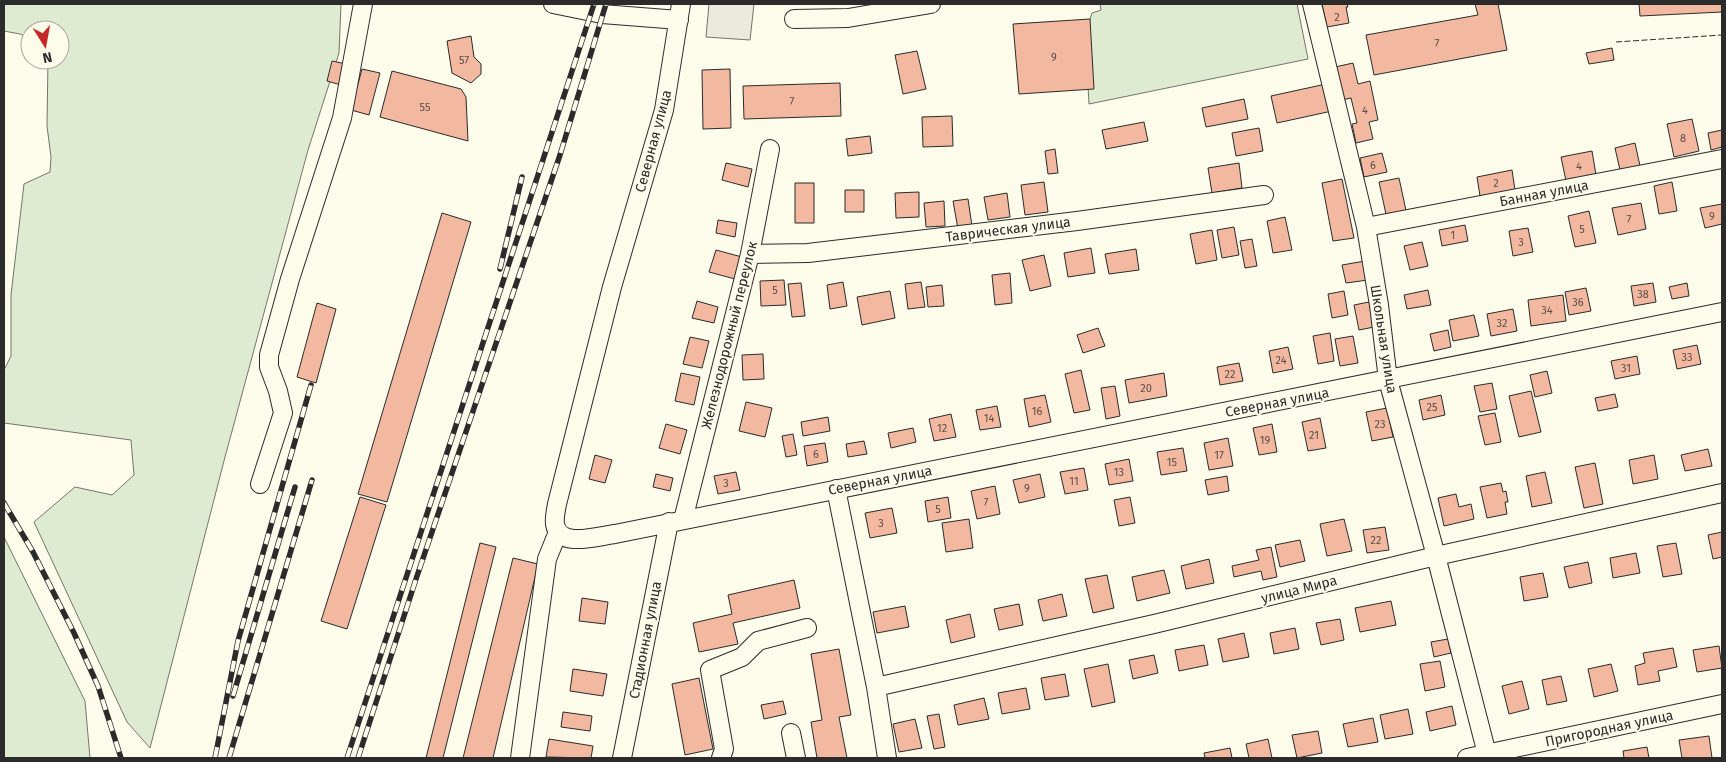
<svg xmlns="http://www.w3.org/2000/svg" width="1726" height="762" font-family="'Fira Sans',sans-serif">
<rect width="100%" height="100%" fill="#fdfbea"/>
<path fill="#deebd1" stroke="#74746e" d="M4,4H341L339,53L308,150L225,457L150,748L127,722L34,522L75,487L112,495L134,475L131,440L4,423V370L11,356V295L24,184L50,172L51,157L47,126L48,60H60V30H30V39L20,34L4,31Z
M1100,4H1297L1308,59L1089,104L1085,34L1092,13L1101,10Z
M4,537L85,701L90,758H4Z"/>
<path fill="#eceadb" stroke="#74746e" d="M709,4H754L750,40L706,37Z"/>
<path fill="#f2b8a0" stroke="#2b2b2b" d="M1322,4H1347L1348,7H1346L1349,23L1327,27Z
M1475,4H1498L1507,50L1374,75L1366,35L1478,15Z
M1639,4H1722V12L1640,16Z
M1090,19L1094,89L1019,94L1013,24Z
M471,36L474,57L481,64V74L471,83L452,73L447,41Z
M1612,48L1614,60L1589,64L1586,53Z
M917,51L926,89L903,94L895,55Z
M332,61L346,64L341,85L327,81Z
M1353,63L1358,84L1370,81L1378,120L1369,122L1373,139L1356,143L1352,124L1357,123L1351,98L1342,100L1335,67Z
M362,69L380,73L369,115L351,110Z
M730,69L731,128L703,129L702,70Z
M392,71L461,89L466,97L468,141L380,117Z
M840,83L841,116L744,119L743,86Z
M1326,84L1332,111L1277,123L1271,96Z
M1244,99L1248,119L1206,127L1202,108Z
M952,116L953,146L923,147L922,117Z
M1692,119L1699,151L1674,157L1667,124Z
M1144,122L1148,141L1106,149L1102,130Z
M1259,128L1263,151L1236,156L1232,133Z
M1722,130V147L1711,150L1708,133Z
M870,136L872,153L848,156L846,139Z
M1635,143L1640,166L1620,170L1615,148Z
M1055,149L1058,173L1048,174L1045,151Z
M1592,151L1596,175L1566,181L1561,157Z
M1382,153L1387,172L1364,177L1360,158Z
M726,163L752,169L748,187L722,180Z
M1239,163L1242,188L1212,193L1208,168Z
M1512,170L1515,190L1480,196L1477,177Z
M1399,178L1407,215L1387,219L1379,182Z
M1342,179L1354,238L1333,241L1322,183Z
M1044,182L1048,212L1025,215L1021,185Z
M1672,182L1677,211L1659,214L1654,186Z
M795,183H814V223H795Z
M845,190H864V212H845Z
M919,192V217L896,218L895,193Z
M1007,193L1010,217L988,220L984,197Z
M968,199L972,226L958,229L953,201Z
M944,201L945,226L926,227L924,203Z
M1641,203L1646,229L1618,235L1612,208Z
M1722,204V224L1705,228L1700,208Z
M1589,211L1596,243L1575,247L1568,216Z
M442,213L471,222L387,502L358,494Z
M1285,217L1292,250L1273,253L1267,221Z
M718,220L737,223L735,237L716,233Z
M1465,225L1468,241L1442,246L1439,230Z
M1234,227L1239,255L1222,258L1217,230Z
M1528,228L1533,252L1513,256L1509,231Z
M1212,230L1217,260L1196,264L1190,234Z
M1252,239L1257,266L1245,268L1240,241Z
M1422,242L1428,266L1410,270L1404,246Z
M1091,248L1095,273L1068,277L1064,253Z
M1136,249L1139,270L1109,274L1105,254Z
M716,250L742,257L735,279L709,272Z
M1044,255L1051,286L1030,291L1022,260Z
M1365,261L1368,280L1346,283L1342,265Z
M1010,273L1012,303L995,305L992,275Z
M784,280L786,305L761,306L760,281Z
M843,282L847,306L830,309L827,285Z
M921,282L925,307L908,309L905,284Z
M801,283L805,316L792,317L788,284Z
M1653,283L1656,302L1634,306L1631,286Z
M1687,283L1689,296L1672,299L1669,287Z
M942,285L944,306L928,307L926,287Z
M1586,288L1591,311L1569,315L1565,292Z
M1428,290L1431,305L1407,309L1404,295Z
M890,291L895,318L862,325L857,297Z
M1344,291L1348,315L1332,318L1328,294Z
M1563,295L1566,321L1531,326L1528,300Z
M697,301L718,307L714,323L692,318Z
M1369,302L1374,327L1359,330L1354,305Z
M317,303L336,309L316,383L297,377Z
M1513,309L1517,331L1491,336L1487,314Z
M1474,315L1479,336L1453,341L1449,320Z
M1098,328L1105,346L1083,353L1077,335Z
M1448,330L1451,347L1434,351L1430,334Z
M1330,333L1334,361L1318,364L1313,336Z
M1353,336L1358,363L1340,366L1335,339Z
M690,337L709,341L702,368L683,364Z
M1697,345L1701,364L1677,369L1673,350Z
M1288,347L1293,369L1273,373L1269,351Z
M763,354L764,379L743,380L742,355Z
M1637,356L1640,374L1615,379L1611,361Z
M1239,363L1243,381L1220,385L1217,367Z
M1081,370L1090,410L1074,413L1065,374Z
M1547,371L1552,393L1535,397L1530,375Z
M681,373L700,377L694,405L675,401Z
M1164,373L1167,396L1129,403L1125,380Z
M1492,383L1497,409L1480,412L1474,386Z
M1115,386L1120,416L1106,419L1101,388Z
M1531,391L1541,432L1519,437L1509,396Z
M1615,394L1618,407L1598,411L1595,398Z
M1045,395L1051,422L1029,427L1024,399Z
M1441,395L1445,415L1423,420L1419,400Z
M746,402L772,408L765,437L739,431Z
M997,406L1001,427L980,430L976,410Z
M1387,408L1393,437L1372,441L1366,412Z
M1495,413L1501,442L1485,445L1478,416Z
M951,414L956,437L934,441L929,419Z
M828,417L830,431L803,436L801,422Z
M1320,418L1326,448L1308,451L1302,422Z
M666,424L687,430L680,454L659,448Z
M1272,424L1277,452L1259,455L1253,428Z
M913,428L916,442L891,448L888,433Z
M793,434L797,455L786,457L782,436Z
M1228,438L1233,466L1209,470L1204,443Z
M864,441L867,454L848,457L846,444Z
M825,443L828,462L807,466L804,446Z
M1183,448L1187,471L1161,475L1157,452Z
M1708,449L1712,466L1685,471L1681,455Z
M595,455L612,460L605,483L589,479Z
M1654,455L1658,479L1633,484L1629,460Z
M1129,459L1133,481L1109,485L1105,464Z
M1595,463L1603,504L1584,508L1575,467Z
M1084,468L1088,490L1065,494L1060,472Z
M736,472L740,490L718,494L714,476Z
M1545,472L1552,503L1532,507L1526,476Z
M656,474L673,478L670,491L653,487Z
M1040,474L1045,497L1019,503L1013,480Z
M1227,476L1229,491L1208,495L1205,480Z
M1501,483L1503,492L1506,491L1508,502H1505L1507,514L1487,518L1480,487Z
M995,486L1000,514L977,519L971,491Z
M1456,494L1459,507L1471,504L1474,519L1444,526L1438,498Z
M360,497L386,505L347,629L321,621Z
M948,497L951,518L928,522L925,501Z
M1130,497L1135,523L1119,526L1114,500Z
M892,508L897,533L870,538L865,513Z
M969,519L973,548L946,552L942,523Z
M1344,519L1352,551L1327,556L1320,524Z
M1385,527L1389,550L1367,553L1363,530Z
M1722,532V557L1713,559L1708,535Z
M1300,540L1305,561L1280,567L1275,545Z
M480,543L496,547L443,758H426Z
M1676,543L1682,574L1663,577L1657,546Z
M1271,547L1277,577L1263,580L1261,571L1234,577L1232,566L1259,560L1256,550Z
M1636,553L1640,573L1613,578L1610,558Z
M513,558L538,564L493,758H463Z
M1209,559L1214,583L1186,589L1181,566Z
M1588,562L1592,583L1569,588L1564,567Z
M1164,570L1170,593L1137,601L1132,577Z
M1543,573L1548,597L1524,601L1520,577Z
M1107,575L1114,608L1093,613L1085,579Z
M794,580L800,608L733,623L738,644L699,652L693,623L732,614L728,595Z
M1062,594L1067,616L1043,621L1038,600Z
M582,598L608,602L605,624L579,621Z
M1391,601L1396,625L1360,632L1355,608Z
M1019,604L1023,625L999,630L994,609Z
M905,606L909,627L877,633L873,612Z
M970,614L975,637L951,643L946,620Z
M1340,619L1344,640L1321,645L1316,623Z
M1295,628L1299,649L1274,654L1270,633Z
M1244,633L1249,657L1223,662L1218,639Z
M1448,639L1451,653L1434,657L1431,642Z
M1204,645L1208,665L1179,671L1175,650Z
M1719,646L1722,668L1697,672L1693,650Z
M1673,648L1677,667L1658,671L1660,681L1638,685L1635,666L1645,663L1643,653Z
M839,649L851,715L839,717L847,758H817L811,722L822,720L811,654Z
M1154,655L1158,673L1133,679L1129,660Z
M1440,661L1445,687L1425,691L1420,664Z
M1108,664L1115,702L1092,707L1084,669Z
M1611,664L1618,691L1594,697L1588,669Z
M573,669L607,674L603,696L570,691Z
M1065,674L1069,696L1045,700L1041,678Z
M1561,676L1567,701L1547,705L1542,680Z
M699,678L713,749L685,755L672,684Z
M1522,681L1529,709L1509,714L1502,686Z
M1026,688L1030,709L1002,714L998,693Z
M984,698L989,719L958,725L954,705Z
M783,701L786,714L764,719L761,705Z
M1452,706L1456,725L1430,731L1426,712Z
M1408,709L1413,734L1385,739L1380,715Z
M563,712L592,716L590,731L561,727Z
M939,714L945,747L934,749L927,716Z
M1373,718L1378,742L1348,747L1343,724Z
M915,719L922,748L899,752L893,724Z
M1318,731L1322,753L1297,758L1292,735Z
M1709,736L1712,758H1682L1679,740Z
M549,739L593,746L591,758L546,757Z
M1268,739L1272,758H1249L1246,744Z
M1647,747L1649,758H1624L1623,751Z
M1230,748L1232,758H1205L1204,753Z"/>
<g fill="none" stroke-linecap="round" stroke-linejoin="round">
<g stroke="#2b2b2b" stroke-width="20">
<path id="minor" d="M553,4L602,14L679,20
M681,4L664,110L612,287L557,504C556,510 554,518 555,524C559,549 598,536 615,534L1722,312
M1312,4L1366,227L1379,305L1388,380L1436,556L1488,758
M794,19L848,18L931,4
M1366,227L1722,159
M750,254L808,253L1077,221L1264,195
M260,484L283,413L278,391L269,367V355L290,279L342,118L363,4
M836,489L876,687L887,758
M683,520L750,254L770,149
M876,687L1154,624L1436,556L1722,493
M791,733L796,758
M520,758L547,559L558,532
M622,758L669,522
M721,758L724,749L710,670L742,657L758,641L807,628
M1467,758L1722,704"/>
</g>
<use href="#minor" stroke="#fdfbea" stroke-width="18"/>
<g stroke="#2b2b2b" stroke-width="5.5">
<path id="rail" d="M500,269L522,177
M4,503L33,552L74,633L98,686L121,758
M233,696L295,487
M215,758L238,641L311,385
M229,758L312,480
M347,758L594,4
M358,758L416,579L560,155L606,4"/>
</g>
<use href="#rail" stroke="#fdfbea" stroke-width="4" stroke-dasharray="11" stroke-linecap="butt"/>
<path stroke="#2b2b2b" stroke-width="1" stroke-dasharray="6 2.5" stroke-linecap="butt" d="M1616,42L1722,35"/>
</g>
<g text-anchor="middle" stroke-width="4" stroke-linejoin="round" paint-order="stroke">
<g font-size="11" fill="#5d4e48">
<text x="1337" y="21">2</text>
<text x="1437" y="47">7</text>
<text x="1054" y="61">9</text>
<text x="464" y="64">57</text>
<text x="792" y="105">7</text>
<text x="425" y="111">55</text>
<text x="1365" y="114">4</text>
<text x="1683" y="142">8</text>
<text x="1373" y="169">6</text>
<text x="1579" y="170">4</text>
<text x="1496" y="187">2</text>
<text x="1712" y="220">9</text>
<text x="1629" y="223">7</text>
<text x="1582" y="233">5</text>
<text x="1453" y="239">1</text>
<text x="1521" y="246">3</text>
<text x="775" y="294">5</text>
<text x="1643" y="298">38</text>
<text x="1578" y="306">36</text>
<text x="1547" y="314">34</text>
<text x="1502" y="327">32</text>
<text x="1687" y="361">33</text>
<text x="1281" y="364">24</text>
<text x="1626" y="372">31</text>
<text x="1230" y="378">22</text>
<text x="1146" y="392">20</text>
<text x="1432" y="411">25</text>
<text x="1037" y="415">16</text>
<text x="989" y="422">14</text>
<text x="1380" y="428">23</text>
<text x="942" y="432">12</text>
<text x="1314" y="439">21</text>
<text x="1265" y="444">19</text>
<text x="816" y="458">6</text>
<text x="1219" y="459">17</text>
<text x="1172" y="466">15</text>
<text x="1119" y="476">13</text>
<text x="1074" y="485">11</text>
<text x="726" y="487">3</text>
<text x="1027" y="492">9</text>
<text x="986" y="506">7</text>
<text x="938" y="513">5</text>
<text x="881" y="527">3</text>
<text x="1376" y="544">22</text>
</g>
<g font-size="14" fill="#2b2b2b" stroke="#fdfbea">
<text transform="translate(653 141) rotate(-75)" y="5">Северная улица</text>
<text transform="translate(1544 193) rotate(-11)" y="5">Банная улица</text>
<text transform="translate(1008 229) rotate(-7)" y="5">Таврическая улица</text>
<text transform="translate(729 335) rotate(-76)" y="5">Железнодорожный переулок</text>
<text transform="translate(1384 339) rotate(81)" y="5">Школьная улица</text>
<text transform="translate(1277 402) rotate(-11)" y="5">Северная улица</text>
<text transform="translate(880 480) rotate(-11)" y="5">Северная улица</text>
<text transform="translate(1299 589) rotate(-14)" y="5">улица Мира</text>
<text transform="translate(645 640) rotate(-79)" y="5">Стадионная улица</text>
<text transform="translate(1609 728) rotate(-12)" y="5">Пригородная улица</text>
</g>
</g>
<rect width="1726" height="762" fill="none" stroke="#2b2b2b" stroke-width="10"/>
<g transform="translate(45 45) rotate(169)"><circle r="24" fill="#fdfbea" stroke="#a9a89e"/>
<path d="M0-4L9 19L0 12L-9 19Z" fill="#c62828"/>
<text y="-8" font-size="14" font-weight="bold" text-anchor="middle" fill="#2b2b2b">N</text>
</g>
</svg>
